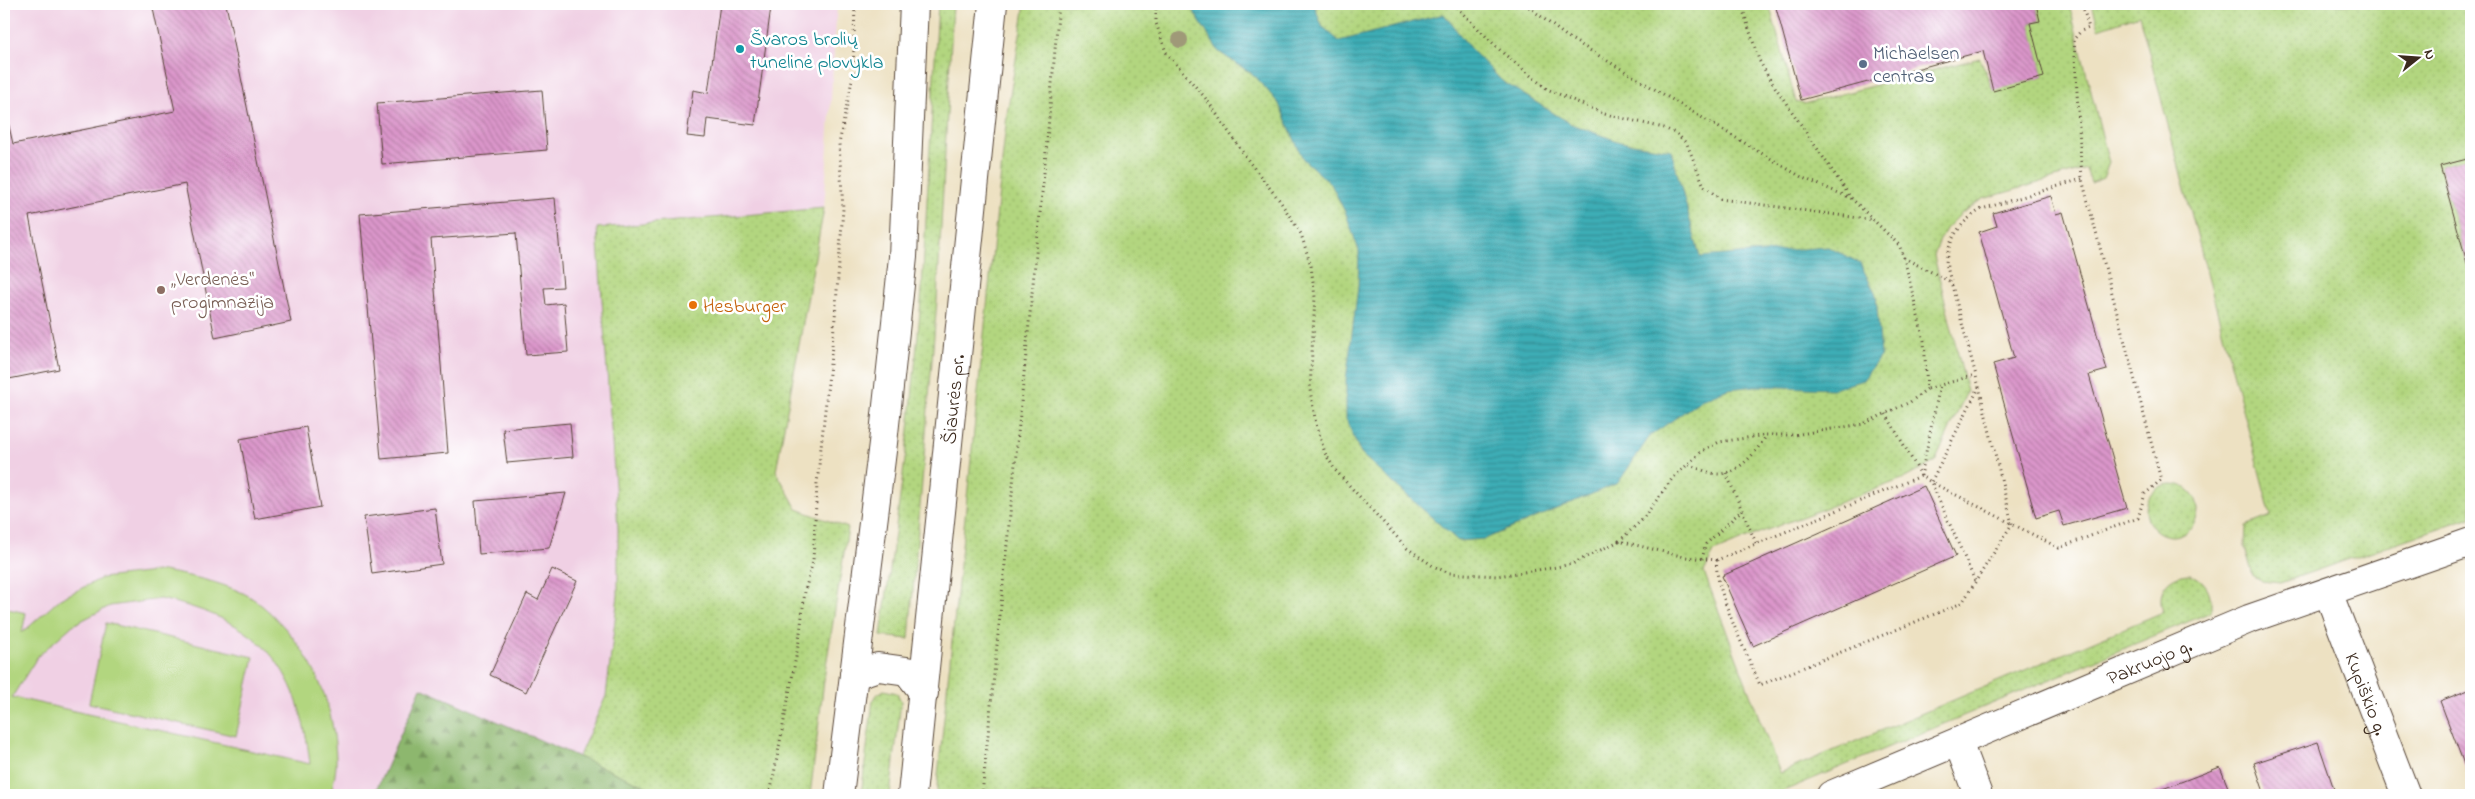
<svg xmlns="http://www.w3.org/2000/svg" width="2475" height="799" font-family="'Indie Flower',sans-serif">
<defs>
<pattern id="grass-dots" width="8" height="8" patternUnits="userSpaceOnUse" patternTransform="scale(1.25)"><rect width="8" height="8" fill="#b2d67f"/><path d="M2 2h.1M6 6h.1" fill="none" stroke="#9ab86d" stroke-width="1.8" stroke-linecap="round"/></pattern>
<pattern id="forest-firs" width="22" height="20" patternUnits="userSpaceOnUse" patternTransform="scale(1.25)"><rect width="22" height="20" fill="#8db76e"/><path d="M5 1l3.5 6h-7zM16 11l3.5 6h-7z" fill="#74955a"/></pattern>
<pattern id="water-rules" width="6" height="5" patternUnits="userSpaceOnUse" patternTransform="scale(1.25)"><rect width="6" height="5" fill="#3cadb6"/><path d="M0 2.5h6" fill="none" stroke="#348d93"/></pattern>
<pattern id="building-back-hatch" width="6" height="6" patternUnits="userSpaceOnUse" patternTransform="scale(1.25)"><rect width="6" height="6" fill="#db96cb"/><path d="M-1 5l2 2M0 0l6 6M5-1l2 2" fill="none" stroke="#b37ba4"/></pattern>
</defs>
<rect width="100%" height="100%" fill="#fff"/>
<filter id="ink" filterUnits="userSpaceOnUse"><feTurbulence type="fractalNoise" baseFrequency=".02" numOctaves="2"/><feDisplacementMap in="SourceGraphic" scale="10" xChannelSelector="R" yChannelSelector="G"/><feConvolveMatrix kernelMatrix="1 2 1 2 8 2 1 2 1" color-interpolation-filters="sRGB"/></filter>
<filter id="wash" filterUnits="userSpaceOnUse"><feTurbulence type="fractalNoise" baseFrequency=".0096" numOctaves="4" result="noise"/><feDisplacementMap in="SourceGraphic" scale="20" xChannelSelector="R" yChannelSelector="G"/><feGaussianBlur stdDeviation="1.12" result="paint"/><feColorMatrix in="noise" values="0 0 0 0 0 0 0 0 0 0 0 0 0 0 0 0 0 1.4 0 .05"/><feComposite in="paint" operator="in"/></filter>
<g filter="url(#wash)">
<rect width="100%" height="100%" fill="#ede1c2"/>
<path fill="#f0d0e4" d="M4,4H837L824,208L597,228L618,528V595L606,696L578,758L422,689L374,795H4Z"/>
<path fill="url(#grass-dots)" stroke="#76804e" d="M938,4H953L937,300L909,639L881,636L909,430L922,290Z
M1025,4H1769L1796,102L1803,104L1980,58L1993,90L2044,77L2030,23L2040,21L2036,4H2069L2109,163L2103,178L2091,183L2086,169L1983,199L1962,213L1946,229L1939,242L1934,256L1967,391L1935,462L1905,478L1759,533L1714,552L1704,572L1780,773L2163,612C2156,591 2167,575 2190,574C2208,581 2212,594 2211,612L1774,795H936L1007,114Z
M2092,4H2471V158L2440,166L2471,279V517L2280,583L2262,581L2253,576L2245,547L2246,526L2271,516L2139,15L2099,29Z
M824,208L776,471L797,509L848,528L825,672L810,795H666L578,758L606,696L618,595V528L597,228Z
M2146 510a26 26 0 1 1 52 0a26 26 0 1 1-52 0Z
M884,690L897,693L901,701L890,795H861L873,700L875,696Z"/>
<path fill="url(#forest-firs)" stroke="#647046" d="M421,688L666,795H374Z"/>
<path fill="#b2d67f" stroke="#76804e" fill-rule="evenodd" d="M163,571C190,576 217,581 243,593C258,600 273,615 284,627C317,664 334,708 336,758C337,770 333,783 331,795H4V608L26,613L22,633L60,599L102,578ZM160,599C259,620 299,663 310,764L12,697L38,656L73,625L110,606Z
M106,623L254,657L236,736L89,703Z"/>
<path fill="url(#water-rules)" stroke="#3c6c6a" d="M1194,4H1314L1322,26L1339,41L1444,14L1470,48L1502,81L1571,124L1620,142L1671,150L1700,257L1828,247L1860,263L1876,295L1881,355L1863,380L1833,389L1756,386L1728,389L1701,400L1650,436L1618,483L1485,539L1458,541L1361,454L1346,419V380L1358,287L1359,251L1346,214L1331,184L1303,159L1279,104L1255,76L1219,52L1195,14Z"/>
<g id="blocks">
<path fill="url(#building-back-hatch)" d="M152,4H226L291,322L215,338L185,184L29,216L59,369L4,380V104L13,144L175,111Z
M720,4H782L781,8L771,7L755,125L707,119L705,138L687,136L693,90L708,93Z
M1775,4H2036L2040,21L2030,23L2044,77L1993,91L1983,51L1801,100Z
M542,90L547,150L382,164L377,103Z
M2471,158V277L2440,166Z
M2051,196L2056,214L2063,212L2107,370L2089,375L2127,508L2064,526L2059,511L2036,518L1993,364L2014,358L1979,232L1997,226L1993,213Z
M555,198L563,287L544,288L546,305L564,303L568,352L526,355L516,233L431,239L448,453L381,459L360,214Z
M570,423L573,457L507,463L503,429Z
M306,427L320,507L255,519L240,439Z
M1924,486L1956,556L1753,646L1722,576Z
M566,493L549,548L479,554L475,501Z
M435,508L442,564L372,574L364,517Z
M552,569L577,581L526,692L490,675L527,594L538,600Z
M2471,689V779L2470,780L2440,701Z
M2318,742L2336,795H2265L2254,763Z
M2220,767L2231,795H2152V793Z"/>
</g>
</g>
<g filter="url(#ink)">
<use href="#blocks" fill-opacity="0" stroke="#564537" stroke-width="1"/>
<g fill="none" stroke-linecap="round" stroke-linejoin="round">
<g stroke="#564537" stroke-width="30">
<g id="street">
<path id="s1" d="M2328,592L2406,795"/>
<path d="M1958,742L1978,795"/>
<path id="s2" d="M1831,795L2249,619L2471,542"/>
</g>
</g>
<g stroke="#564537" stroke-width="30">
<g id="primary">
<path d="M854,675L878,667L907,671L924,693"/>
<path d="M839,795L883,443L903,257L914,4"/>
<path id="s3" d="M912,795L993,4"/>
</g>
</g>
<path stroke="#564537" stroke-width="3" stroke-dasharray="1 4" stroke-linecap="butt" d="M1156,4V23L1166,52L1207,100L1250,163L1280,201L1301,234L1311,266L1315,297L1310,390L1316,424L1325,453L1335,470L1407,548L1433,566L1449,573L1497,576L1551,568L1572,564L1619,541
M1453,4L1503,53L1547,89L1605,114L1664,128L1677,134L1687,144L1704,186L1720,199L1874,220
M1525,4L1566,36L1803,178L1851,198
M1741,4L1759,60L1769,78L1851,198L1899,245L1904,258
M2082,179L1982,209C1961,221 1948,239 1946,263L1979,387L1931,482L2059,548L2138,518L2145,494L2161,480L2082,179L2074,39L2081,31L2089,28L2082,4
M1949,281L1904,258L1924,341L1927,389L1975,375
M1927,389L1910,402L1863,424L1794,435H1766L1719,442L1702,451L1672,479L1642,520L1619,541L1685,557L1717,560L1921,476L1931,482L1975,581
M1886,414L1921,475
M1689,465C1698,468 1710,474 1719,474C1740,473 1756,452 1766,436
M1726,473L1756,543
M1921,476L1940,385
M1702,559L1706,544L1742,510
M1717,560C1712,585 1749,658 1760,685L1962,603L2012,524L1979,387
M770,795L799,641L805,591L813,561L817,484L835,318L843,209L839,144L853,75L855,4
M982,795L1045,163L1059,4"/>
<use href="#street" stroke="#fff" stroke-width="28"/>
<use href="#primary" stroke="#fff" stroke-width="28"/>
</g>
<circle fill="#9f9978" cx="1180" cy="40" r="8"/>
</g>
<circle fill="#0f9aa8" stroke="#fff" stroke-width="2" cx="740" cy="49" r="5"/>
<circle fill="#5c6f8a" stroke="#fff" stroke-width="2" cx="1863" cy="64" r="5"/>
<circle fill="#8d6e63" stroke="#fff" stroke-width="2" cx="161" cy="290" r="5"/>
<circle fill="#e8710a" stroke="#fff" stroke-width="2" cx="693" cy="305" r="5"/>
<g text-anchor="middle" stroke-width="5" stroke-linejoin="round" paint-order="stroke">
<g font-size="20" fill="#0d838f" stroke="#fff" text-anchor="start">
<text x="750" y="45">Švaros brolių<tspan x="750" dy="23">tunelinė plovykla</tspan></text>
</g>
<g font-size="20" fill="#4e5e75" stroke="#fff" text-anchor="start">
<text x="1873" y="59">Michaelsen<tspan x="1873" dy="23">centras</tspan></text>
</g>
<g font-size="20" fill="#785e54" stroke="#fff" text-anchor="start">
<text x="171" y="285">„Verdenės“<tspan x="171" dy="23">progimnazija</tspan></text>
</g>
<g font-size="20" fill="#c56008" stroke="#fff" text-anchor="start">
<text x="703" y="312">Hesburger</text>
</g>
<g font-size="20" fill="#3b2a1e" stroke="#fff">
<text dy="7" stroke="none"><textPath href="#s3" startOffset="398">Šiaurės pr.</textPath></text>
<text dy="7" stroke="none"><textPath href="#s2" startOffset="345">Pakruojo g.</textPath></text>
<text dy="7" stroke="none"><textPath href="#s1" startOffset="109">Kupiškio g.</textPath></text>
</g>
</g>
<rect width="2475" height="799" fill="none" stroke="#fff" stroke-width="20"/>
<g transform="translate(2418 58) rotate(73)" stroke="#ffffff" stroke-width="4" paint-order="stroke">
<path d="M0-4L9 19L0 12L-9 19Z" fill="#3b2a1e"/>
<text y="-8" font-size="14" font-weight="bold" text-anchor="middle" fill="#3b2a1e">N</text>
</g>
</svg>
